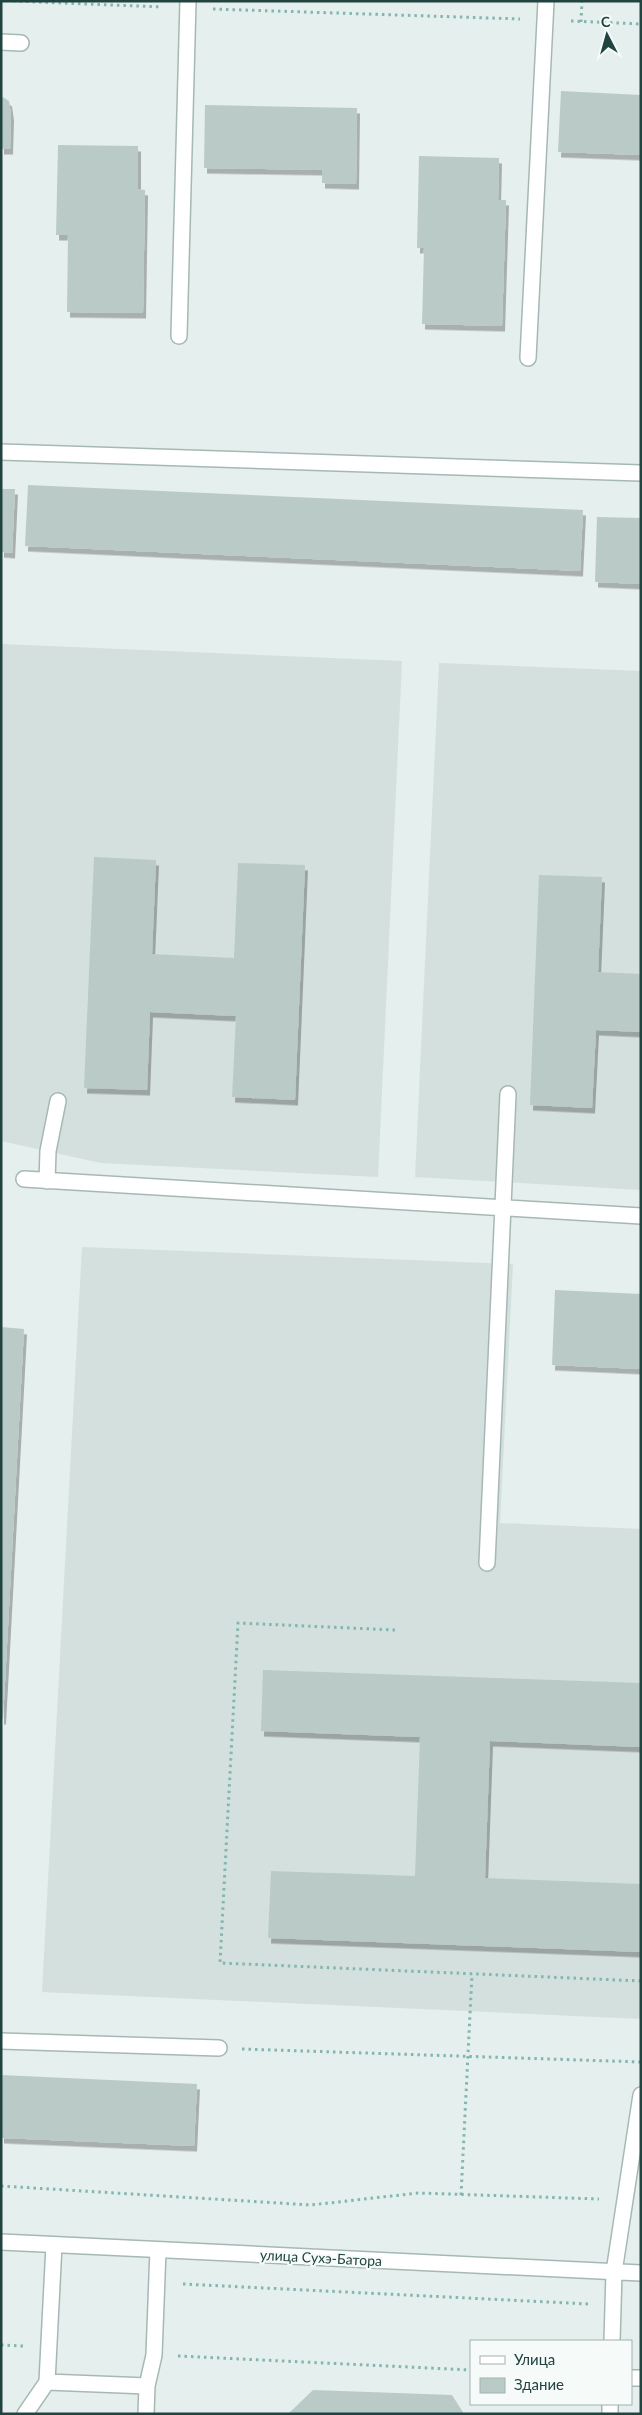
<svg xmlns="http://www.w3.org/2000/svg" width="642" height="2415" font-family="Lato,sans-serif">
<defs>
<filter id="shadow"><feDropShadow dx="3" dy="5.5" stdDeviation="0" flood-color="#0004"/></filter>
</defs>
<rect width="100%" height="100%" fill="#e5efed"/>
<path fill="#d3e0dd" d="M1,644L402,661L378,1177L101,1163L1,1141Z
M439,663L641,671V1190L415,1177Z
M82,1247L513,1264L500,1523L641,1529V2019L42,1992Z"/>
<path fill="#bacbc7" filter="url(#shadow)" d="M561,91L641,95V155L558,152Z
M1,96L9,101L11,115L10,149H1Z
M205,105L357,108L356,184L322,183V170L204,168Z
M58,145L138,146V189L145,190L143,313L67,312L68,235H56Z
M419,156L499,158L498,200H506L502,326L422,324L424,248H417Z
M28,485L583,510L580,571L25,546Z
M1,489H15L12,553L1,552Z
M597,517L641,518V584L595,582Z
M94,857L156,860L152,954L234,958L238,863L305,865L295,1100L232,1097L236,1016L150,1012L147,1090L84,1088Z
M539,875L602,877L598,972L641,974V1032L596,1030L592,1108L530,1105Z
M555,1290L641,1294V1369L552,1365Z
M1,1327L24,1329L3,1719H1Z
M263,1670L641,1683V1747L490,1741L485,1878L641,1884V1952L268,1938L271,1871L415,1876L420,1737L261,1731Z
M1,2075L197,2084L194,2146L1,2138Z
M313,2390L452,2395L464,2414H288Z"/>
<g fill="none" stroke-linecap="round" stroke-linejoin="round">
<g stroke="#a6b8b6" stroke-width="18">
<path id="minor" d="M1,42L21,43
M179,336L188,1
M528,358L546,1
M1,452L641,473
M24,1179L641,1216
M47,1181L48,1151L58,1101
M487,1563L508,1094
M1,2041L219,2048
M1,2242L641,2273
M54,2245L47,2382L147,2386
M612,2341L614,2272L641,2095
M631,2378H641
M25,2414L47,2382
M146,2414L147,2386L154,2355L158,2250
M610,2414V2404"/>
</g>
<path stroke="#82b6b0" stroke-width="3" stroke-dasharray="2.5 4" stroke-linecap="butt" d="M13,1L162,7
M213,9L520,19
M571,21L641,24
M581,22L582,1
M395,1630L238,1623L220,1963L641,1981
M242,2049L641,2062
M1,2186L311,2205L418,2193L599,2199
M461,2195L472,1974
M183,2284L589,2304
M1,2345L23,2346
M178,2356L471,2370"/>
<use href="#minor" stroke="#fff" stroke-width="15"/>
</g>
<g text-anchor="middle" stroke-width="4.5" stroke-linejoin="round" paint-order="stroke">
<g font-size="14" fill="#214441" stroke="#f6fbfa">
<text transform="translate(321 2258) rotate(3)" y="5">улица Сухэ-Батора</text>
</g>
</g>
<rect width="642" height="2415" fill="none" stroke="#214441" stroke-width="5"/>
<rect x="470" y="2340" width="162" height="65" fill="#f6fbfa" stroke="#a1b2b0"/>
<rect x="480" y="2356" width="25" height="8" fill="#ffffff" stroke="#a1b2b0"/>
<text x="514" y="2365" font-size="15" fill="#214441">Улица</text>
<rect x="480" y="2378" width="25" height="15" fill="#bacbc7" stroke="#a1b2b0"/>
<text x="514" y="2390" font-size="15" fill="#214441">Здание</text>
<g transform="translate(607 35) rotate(354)" stroke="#f6fbfa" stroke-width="4" paint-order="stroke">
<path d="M0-4L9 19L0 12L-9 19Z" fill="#214441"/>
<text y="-8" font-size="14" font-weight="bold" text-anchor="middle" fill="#214441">С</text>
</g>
</svg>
